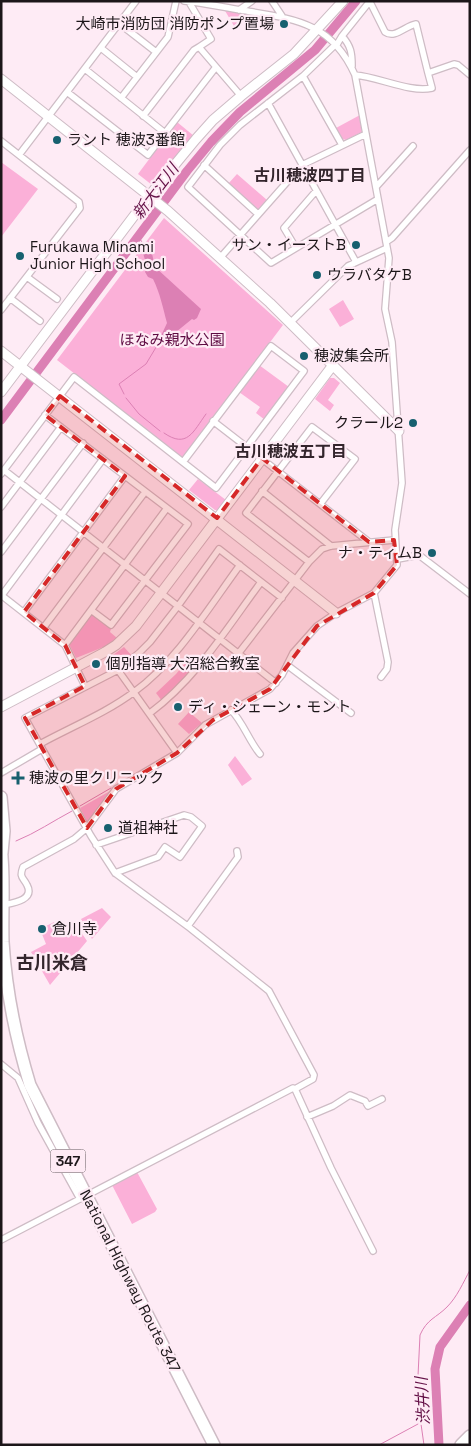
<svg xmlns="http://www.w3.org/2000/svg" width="471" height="1446" font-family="'Space Grotesk','Noto Sans JP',sans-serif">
<rect width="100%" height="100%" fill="#feebf5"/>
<path fill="#fbb0d8" d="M224,9L266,16L258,20L249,18L234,26Z
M360,115L362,132L346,140L342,139L336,128Z
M177,122L194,136L152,185L138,174Z
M1,162L38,189L1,237Z
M237,174L267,200L258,210L228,184Z
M164,218L283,325L183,458L57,360Z
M343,300L354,319L340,327L329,309Z
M259,365L289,387L265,420L256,413L260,407L239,392Z
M330,378H334L340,383L328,400L334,405L330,411L315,399Z
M198,479L226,500L219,510H215L189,490Z
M91,614L111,629L110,632L117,638L106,646L76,658L69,644Z
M124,647L132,656L111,670L106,660Z
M188,660L196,665L162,701L156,693L176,674Z
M189,712L202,723L189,734L178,724Z
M235,756L252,779L242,786L228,765Z
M110,791L89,821H87L80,808Z
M102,908L111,917L92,939L81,919Z
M54,922L60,933L77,926L87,941L50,985L31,952L46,944L40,929Z
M137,1172L157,1209L155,1212L132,1224L112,1185Z"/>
<path fill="#dc80b4" d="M148,248L151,249L155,267L201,309L197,318L194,320L192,319L165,341L160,338L167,323C163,308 160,293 153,279L148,277L145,272L147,267L143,253Z"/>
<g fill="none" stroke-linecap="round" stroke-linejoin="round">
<path stroke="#dc80b4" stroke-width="1" d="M139,237L147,251
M124,394L119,384L146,364L161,339
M126,398L139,414L160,431
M164,433C187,449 193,432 206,414
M80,806L111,788
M16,841C36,833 53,821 72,811
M379,1445L418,1424
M424,1445L417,1396L420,1335C427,1319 436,1318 447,1307C457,1297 463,1283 470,1270"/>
<path stroke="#dc80b4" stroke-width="9" d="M1,420L187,171L211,142L240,112L315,50L356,1
M439,1445L435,1369L440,1347L470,1305"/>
<g stroke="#cebcc5" stroke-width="8">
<path id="street" d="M272,1L282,16
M189,2L211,39L199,47
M370,2L385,32C395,39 405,26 416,24L428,73
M239,10L252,1
M120,24L156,52
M342,36C351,46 352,53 352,66
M336,46L342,36L370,1
M101,48L137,77
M85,69L165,133
M355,75C379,77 410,93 432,88L428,73L454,64L458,65L470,75
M303,76L335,45
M67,92L148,155L216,67
M121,98L168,37L176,1
M268,103L356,262
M143,116L194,50L199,47L241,96
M1,141L79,202L80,208L1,310
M342,145L303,76L240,125L220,145L188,187L271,263L378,199
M19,155L136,1
M204,165L258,214
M376,187L413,146
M386,242L392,238L470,150
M296,248L284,228L316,191
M220,258L302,165L366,134
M27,277L57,299
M10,298L40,321
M290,323L348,266L387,248
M45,415L188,524L111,625L91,610
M213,421L369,542
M4,470L276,683
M1,474L74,377C121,414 169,451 216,488L304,371L271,346L183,462
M262,491L331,546
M1,507L61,427
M1,552L83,443
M398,559L419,555L470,594
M309,562L246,513L312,427L355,459L321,503
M374,593L388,662L387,669L381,677
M1,595L65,645L85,686
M2,595L103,459
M282,598L219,549L178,606L150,642L139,653L118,670L25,718L91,836L115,873L190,928L269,991L314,1075L313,1079L295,1089L331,1168L373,1251
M24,612L125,476
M44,627L145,492
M65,645L167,508
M238,654L309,562L322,549L331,546L394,540
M287,665L351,713
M118,670L177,753
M231,710C243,722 249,741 260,754
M150,713C196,679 227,628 261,582
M40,744C71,727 106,713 134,692C176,662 209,607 240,565
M1,773L42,749
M96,845L184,815L191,817L202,826L180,857L165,847L158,857L115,873
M3,905C13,903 35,900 27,885C23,877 19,878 23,867L74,839L87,828L116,789L177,753L205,725L270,689L282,675L293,653L317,626L336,613L374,593L397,565L395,530L402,483L392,342L385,309L389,258L355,75C331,21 293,19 241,10C222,7 203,3 184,1
M188,926L238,857L237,851
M1,1064L18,1078L38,1123L80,1199
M307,1117L333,1106L350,1095L365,1101L368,1106L382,1099
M1,1240L293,1088L295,1089"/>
</g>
<g stroke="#cebcc5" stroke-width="11">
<path id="secondary" d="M1,79L168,211L270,303L399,431
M1,351L336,613
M1,392L149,196L196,139L213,120L241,96L294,54L343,1
M1,707L105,652L116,645L136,626L333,365"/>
</g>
<g stroke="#cebcc5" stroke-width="14">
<path id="highway" d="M1,797L4,831L2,853
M1,846C5,878 2,910 3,942C6,991 16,1039 30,1085L214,1445
M461,1445L470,1436"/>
</g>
<use href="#street" stroke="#fff" stroke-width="5.5"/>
<use href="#secondary" stroke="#fff" stroke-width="9"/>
<use href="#highway" stroke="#fff" stroke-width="11"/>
</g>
<path fill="#d62828" fill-opacity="0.2" stroke="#d62828" stroke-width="4" stroke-dasharray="10 6" stroke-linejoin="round" d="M60,396L217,518L262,458L369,542L394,540L397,565L374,593L317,626L270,689L213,720L177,753L116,789L87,828L25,718L85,686L65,645L24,612L125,476L45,415Z"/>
<g fill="#17606f" stroke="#feebf5" stroke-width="2">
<circle cx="284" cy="24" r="5"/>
<circle cx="57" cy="140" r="5"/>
<circle cx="356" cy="245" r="5"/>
<circle cx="20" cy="256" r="5"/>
<circle cx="317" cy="275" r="5"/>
<circle cx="304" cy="356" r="5"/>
<circle cx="413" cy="423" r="5"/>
<circle cx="432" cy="553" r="5"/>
<circle cx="96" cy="664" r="5"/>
<circle cx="178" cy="707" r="5"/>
<path d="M15.5 770.5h5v5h5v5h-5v5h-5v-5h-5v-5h5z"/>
<circle cx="108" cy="828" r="5"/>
<circle cx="42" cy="929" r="5"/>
</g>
<g text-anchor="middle" stroke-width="4.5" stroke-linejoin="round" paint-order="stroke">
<rect fill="#feebf5" stroke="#60565b" stroke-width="1" x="50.5" y="1149.5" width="35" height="23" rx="4"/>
<g font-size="14" font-weight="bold" fill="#1c1619">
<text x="68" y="1166">347</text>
</g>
<g font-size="15" fill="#1c1619" stroke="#feebf5" text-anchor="start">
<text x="274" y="29" text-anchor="end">大崎市消防団 消防ポンプ置場</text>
<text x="67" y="145">ラント 穂波3番館</text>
<text x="346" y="250" text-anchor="end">サン・イーストB</text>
<text x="30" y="252">Furukawa Minami<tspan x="30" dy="17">Junior High School</tspan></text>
<text x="327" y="280">ウラバタケB</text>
<text x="314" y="361">穂波集会所</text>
<text x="403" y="428" text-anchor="end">クラール2</text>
<text x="422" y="558" text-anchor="end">ナ・ティムB</text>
<text x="106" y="669">個別指導 大沼総合教室</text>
<text x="188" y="712">ディ・シェーン・モント</text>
<text x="29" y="783">穂波の里クリニック</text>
<text x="118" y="833">道祖神社</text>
<text x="52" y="934">倉川寺</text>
</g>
<g font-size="15" fill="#5e0b42" stroke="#feebf5">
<text x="172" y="345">ほなみ親水公園</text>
</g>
<g font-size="15" fill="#1c1619" stroke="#feebf5">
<text transform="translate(130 1281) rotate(63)" y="5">National Highway Route 347</text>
</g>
<g font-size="16" font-weight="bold" fill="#33252c" stroke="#feebf5">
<text x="310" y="181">古川穂波四丁目</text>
<text x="291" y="457">古川穂波五丁目</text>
</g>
<g font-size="16" font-style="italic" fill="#641147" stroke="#feebf5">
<text transform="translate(155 191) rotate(-53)" y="6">新大江川</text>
<text transform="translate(422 1401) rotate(-93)" y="6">渋井川</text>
</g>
<g font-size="18" font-weight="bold" fill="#33252c" stroke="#feebf5">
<text x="52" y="969">古川米倉</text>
</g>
</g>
<rect width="471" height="1446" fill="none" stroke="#1c1619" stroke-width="5"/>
</svg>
